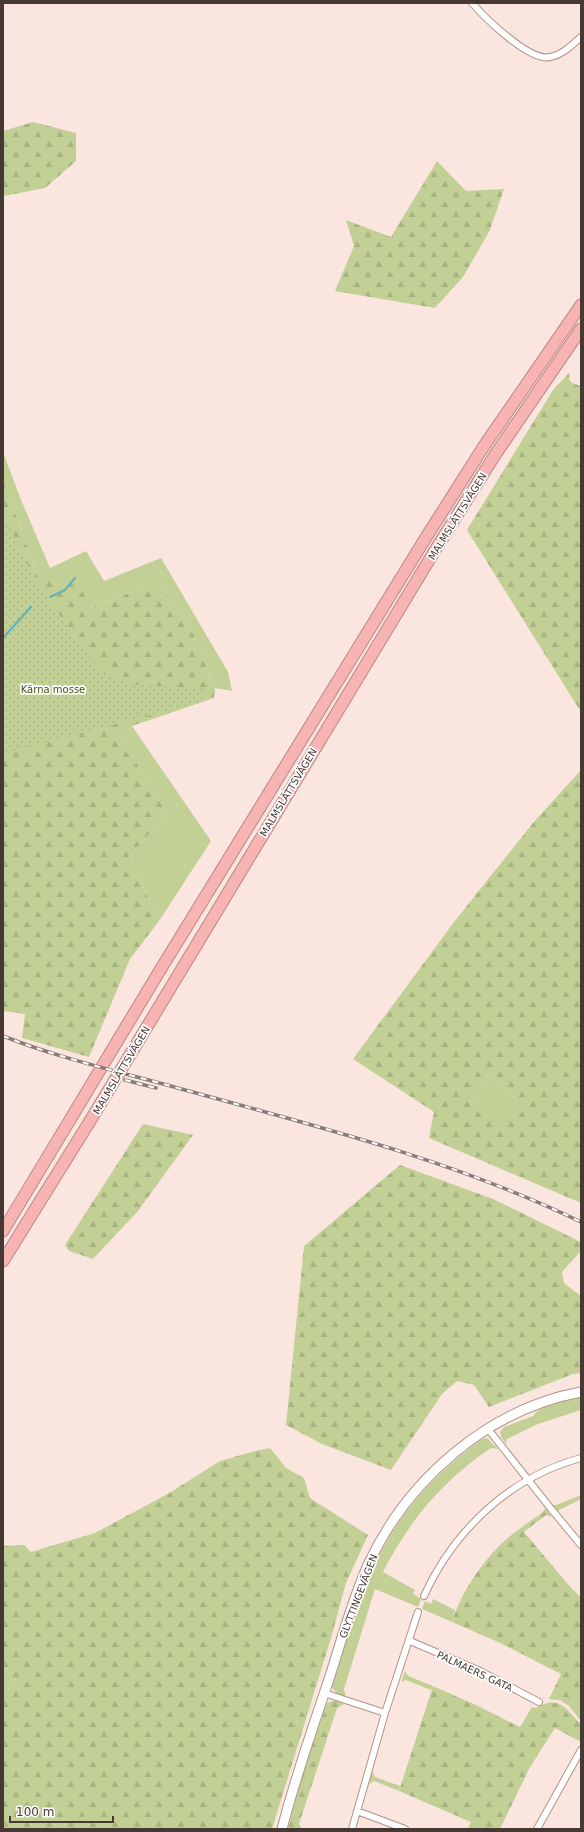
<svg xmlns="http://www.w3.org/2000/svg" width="584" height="1832" font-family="'DejaVu Sans',sans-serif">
<defs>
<pattern id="forest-firs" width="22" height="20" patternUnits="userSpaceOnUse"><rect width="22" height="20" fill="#c2d096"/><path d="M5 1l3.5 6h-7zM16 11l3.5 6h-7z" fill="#a8b382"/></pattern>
<pattern id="park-dots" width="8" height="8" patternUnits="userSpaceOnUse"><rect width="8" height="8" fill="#c2d096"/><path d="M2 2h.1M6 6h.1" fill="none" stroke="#a8b382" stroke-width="1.8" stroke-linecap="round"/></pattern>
</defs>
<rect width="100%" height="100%" fill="#fae6df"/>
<path fill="#c2d096" d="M3,452L19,495L50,568L86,551L104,581L161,558L228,672L232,691L215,688L209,675L200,645L180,612L165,592L156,586H147L90,608L58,581H47L38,576L3,479Z
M132,726L211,841L159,921L130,857L167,812L121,738Z
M488,1076L517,1100L502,1123L471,1102Z
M581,1397V1410L538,1424L507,1439L506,1444L501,1437L500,1432L504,1427L533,1416C539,1405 569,1400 581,1397Z
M487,1438L498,1449L491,1448C443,1480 409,1521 383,1572L415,1590L413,1594L421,1599L418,1607L375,1589L344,1689L346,1697L337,1694L331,1686C345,1646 356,1604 374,1566C398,1514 436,1471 483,1439Z
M581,1495V1499L559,1510L558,1514L551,1505H556Z
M433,1599L455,1610L452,1622L422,1609L425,1601L431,1604Z
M3,1666L15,1683L3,1693Z
M405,1671L408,1676L433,1686L431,1690L406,1680L401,1682Z
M581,1692V1721L569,1706Z
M372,1772L375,1777L400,1786L399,1791L374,1781L369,1784Z"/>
<path fill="url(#forest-firs)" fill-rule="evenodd" d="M33,122L76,133V161L45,188L4,196L3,131Z
M437,161L466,191L504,189L490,230L463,277L435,308L335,291L354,246L346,220L391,237Z
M570,372L569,379L572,383L581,386V712L467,530L553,390Z
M3,479L38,576L48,581L80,577L90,608L147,586H156L165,592L180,612L200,645L209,675L215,688L214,698L132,726L121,738L167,812L130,857L159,921L130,959L89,1057L22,1038L25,1014L3,1011Z
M581,770V1203L429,1138L434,1112L353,1059L454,922L533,823ZM488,1076L517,1100L502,1122L471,1102Z
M143,1124L193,1135L138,1211L93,1259L69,1251L65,1245Z
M400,1165L493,1199L581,1242V1251L562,1272L564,1283L581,1296V1373L573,1374L489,1407L474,1385L457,1381L442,1394L391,1470L322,1444L286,1425L304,1246Z
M270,1448L286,1468L304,1478L310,1498L368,1535L346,1583L331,1638L272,1829H3V1693L15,1683L3,1666V1546L24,1545L31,1552L95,1533L171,1492L220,1461L251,1452Z
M545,1508L552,1517L546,1515L524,1532L572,1589L581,1597V1692L569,1706L560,1700L549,1699L561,1674L498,1642L452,1622C461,1593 480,1565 501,1544C514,1532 529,1522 543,1512Z
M433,1686L476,1705L520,1727L532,1707L535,1708C560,1695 564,1707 581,1724V1742L555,1728L530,1767L500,1829H468L471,1822L399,1791Z
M335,1700L344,1704L337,1708L299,1824L302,1829H288L300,1782L327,1703Z"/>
<path fill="url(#park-dots)" d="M3,514L35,580L83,649L103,673L128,684L204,689L201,702L3,753Z"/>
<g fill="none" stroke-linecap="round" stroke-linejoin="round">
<path stroke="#61b2b9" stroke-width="2" d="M50,597L65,590L75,578
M3,638L31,607"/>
<g stroke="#b19387" stroke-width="8">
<path id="street" d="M472,3C485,18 530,62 550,57C562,55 572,45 581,37
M488,1429L552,1510L581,1545
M424,1596C454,1530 510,1477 581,1458
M410,1641L480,1671L539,1702
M324,1693L385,1713
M357,1811L405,1829
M352,1829L385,1713L418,1612
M537,1829L581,1750"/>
</g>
<g stroke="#b19387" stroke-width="11">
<path id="secondary" d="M282,1829C295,1778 313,1727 330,1676C342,1639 352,1600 368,1565C407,1480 488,1409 581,1392"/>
</g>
<g stroke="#ba8887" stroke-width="13">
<path id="highway" d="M3,1231L162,967L425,539L484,446L581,305
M3,1261L90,1121L437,547L495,455L581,329"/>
</g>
<use href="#street" stroke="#fff" stroke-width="6"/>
<use href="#secondary" stroke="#fff" stroke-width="9"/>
<use href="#highway" stroke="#f8b3b3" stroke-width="11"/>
<g stroke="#8a7b75" stroke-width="3.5">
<path id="rail" d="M3,1036C56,1057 112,1070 167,1085C307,1124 449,1158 581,1222
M125,1080L156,1088"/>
</g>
<use href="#rail" stroke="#fff" stroke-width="2" stroke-dasharray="6" stroke-linecap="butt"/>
</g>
<g text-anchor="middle" stroke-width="3.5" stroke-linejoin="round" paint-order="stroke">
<g font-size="10" fill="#463934" stroke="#fff">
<text transform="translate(457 516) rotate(-58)" y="4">MALMSLÄTTSVÄGEN</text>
<text transform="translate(288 792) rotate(-59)" y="4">MALMSLÄTTSVÄGEN</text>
<text transform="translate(121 1070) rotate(-59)" y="4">MALMSLÄTTSVÄGEN</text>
<text transform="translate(358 1596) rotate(-69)" y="4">GLYTTINGEVÄGEN</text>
<text transform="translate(475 1671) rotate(25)" y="4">PALMAERS GATA</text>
</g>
<g font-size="10" fill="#45500f" stroke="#fff">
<text x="53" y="693">Kärna mosse</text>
</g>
</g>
<rect width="584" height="1832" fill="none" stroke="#463934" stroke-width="8"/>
<path d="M10 1816v6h103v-6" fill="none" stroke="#463934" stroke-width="2"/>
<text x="16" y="1816" font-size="12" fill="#463934" stroke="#ffffff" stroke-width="3" paint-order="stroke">100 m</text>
</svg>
